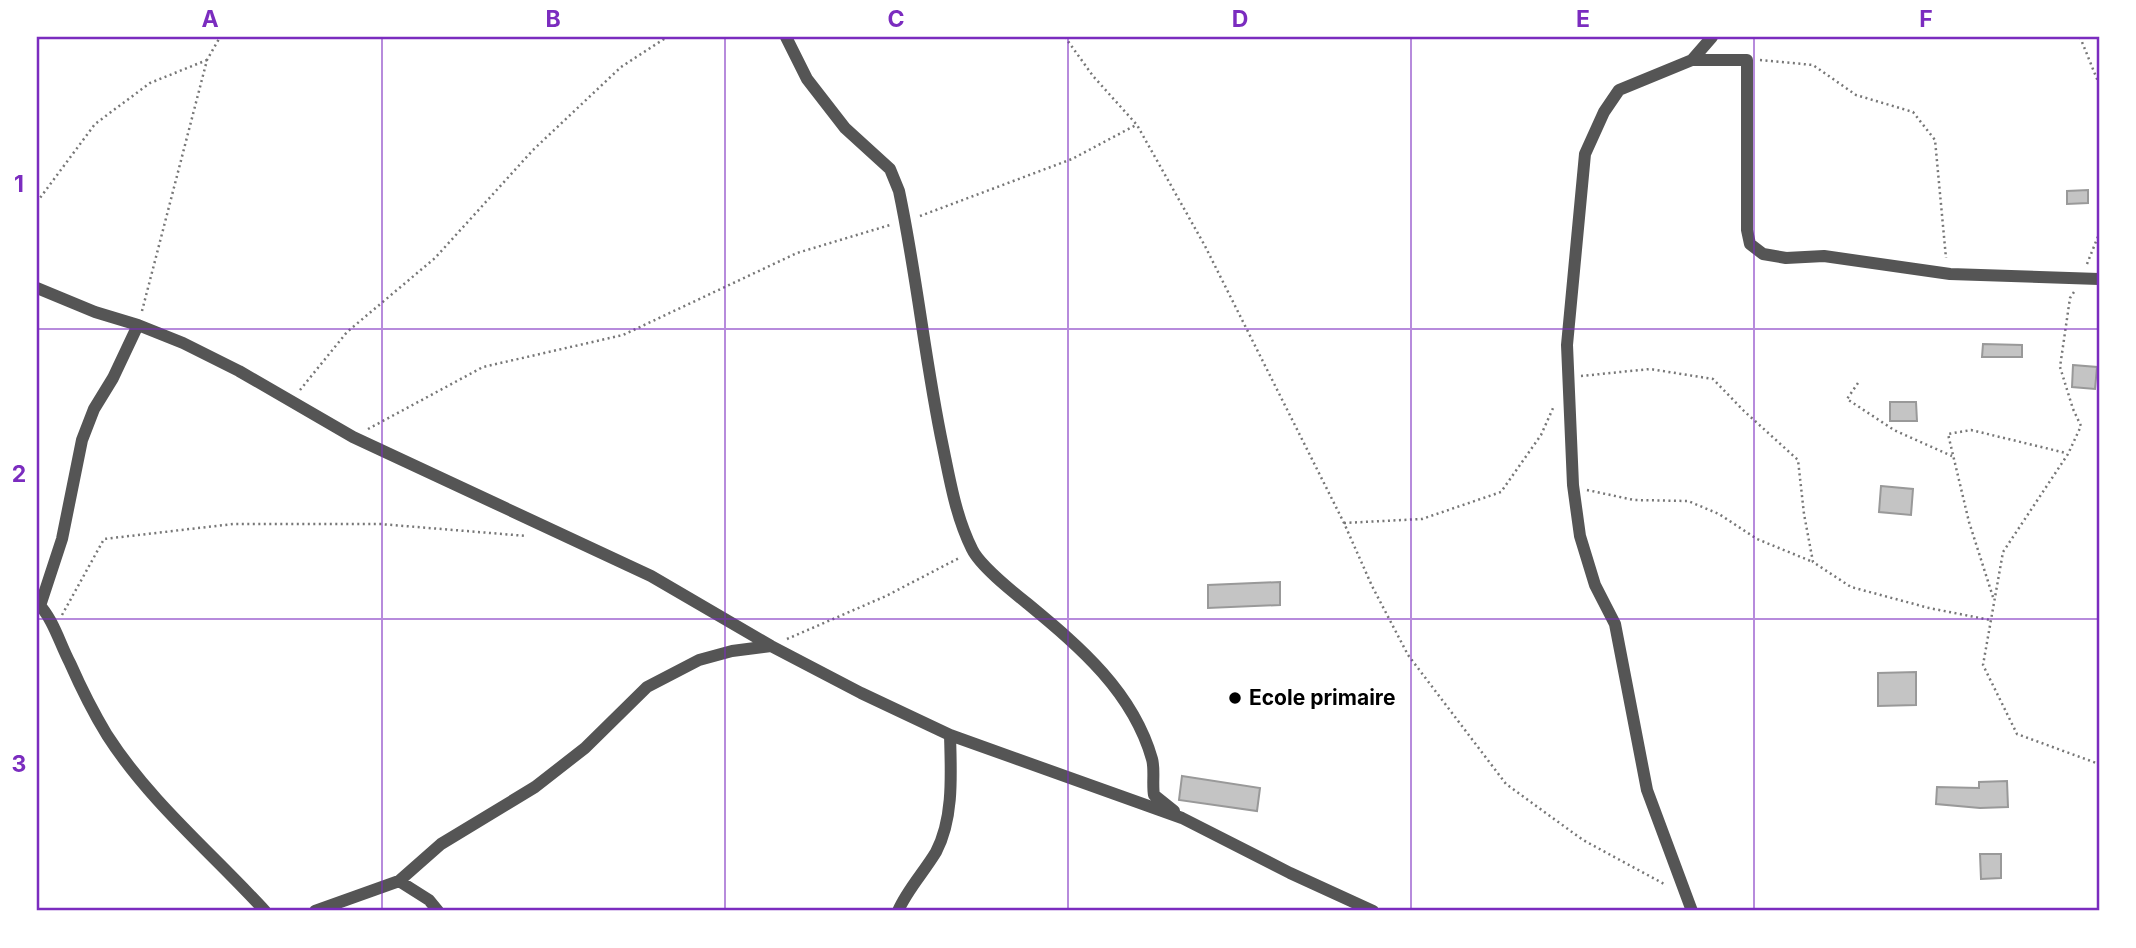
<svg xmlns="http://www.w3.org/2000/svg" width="2136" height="948" font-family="Inter,sans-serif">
<rect width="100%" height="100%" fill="#fff"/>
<path fill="#c4c4c4" stroke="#999" stroke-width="2" d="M2088,190V203L2067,204V191Z
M1983,344L2022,345V357H1982Z
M2073,365L2097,367L2095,389L2072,387Z
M1890,402H1916L1917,421H1890Z
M1881,486L1913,489L1911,515L1879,512Z
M1280,582V605L1208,608V585Z
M1916,672V705L1878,706V673Z
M1182,776L1260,788L1257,811L1179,800Z
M2007,781L2008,807L1980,808L1936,804L1937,787L1979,788V782Z
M1980,854H2001V878L1981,879Z"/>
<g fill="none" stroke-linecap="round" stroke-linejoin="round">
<path stroke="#777" stroke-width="2.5" stroke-dasharray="2 3.5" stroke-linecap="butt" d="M1065,37L1093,76L1137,125L1205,246L1344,523L1372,586L1408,655L1506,784L1583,840L1666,885
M2080,37L2099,84
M1760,60L1813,65L1856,95L1913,112L1935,140L1946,258
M37,202L95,124L150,83L207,60
M920,216L1072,159L1136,125
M2087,264L2099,234
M2074,292L2070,298L2060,367L2073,409L2081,426L2068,454L2003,552L1983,665L2017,734L2099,764
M142,311L207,60L220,37
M1581,376L1650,369L1713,379L1744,411L1798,460L1804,514L1813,562L1851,587L1929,608L1990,620
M1858,383L1847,399L1894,430L1952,456
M300,390L347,332L435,258L533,150L621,67L667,37
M368,429L483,367L623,335L797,253L890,225
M1587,490L1634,500L1688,501L1719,514L1757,539L1813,562
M1344,523L1422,519L1501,492L1541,435L1554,406
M1993,597L1969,522L1948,434L1971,430L2066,453
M62,615L104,539L233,524H380L527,536
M787,639L886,596L961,557"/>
<path stroke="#555" stroke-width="12" d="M786,37L807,79L845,128L890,169L899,191C917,276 925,362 943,447C950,481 956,517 972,549C980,566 1013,592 1028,604C1080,647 1133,692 1152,759C1155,769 1152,784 1154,795L1174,811
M1692,60H1747V230L1750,244L1763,254L1786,258L1824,256L1950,274L2099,279
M37,288L95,312L138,325L183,343L239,371L353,437L651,576L771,646L861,693L950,735L1182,818L1290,873L1373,911
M37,602C54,620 59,642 70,663C81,688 93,712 107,735C150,802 212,853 265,911
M40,606L62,539L82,440L94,409L113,378L138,325
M399,881L429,900L438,911
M315,911L399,881L441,844L535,787L585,748L647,687L699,660L732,651L771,646
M898,911C907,890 924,872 936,852C954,818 951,773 950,735
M1692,911L1647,790L1615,624L1595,585L1580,536L1573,485L1567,345L1585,154L1604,112L1619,90L1692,60L1712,37"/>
</g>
<path fill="none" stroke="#7b2cbf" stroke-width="2" stroke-opacity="0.55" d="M382,37V911M725,37V911M1068,37V911M1411,37V911M1754,37V911M37,329H2099M37,619H2099"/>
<circle fill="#000" stroke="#fff" stroke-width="2.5" cx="1235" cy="698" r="7"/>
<g text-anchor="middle" stroke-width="5" stroke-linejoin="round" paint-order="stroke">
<g font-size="21" font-weight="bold" fill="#000" stroke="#fff" text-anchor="start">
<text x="1249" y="705">Ecole primaire</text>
</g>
</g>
<rect width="2136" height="948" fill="none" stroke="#ffffff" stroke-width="77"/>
<rect x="38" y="38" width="2060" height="871" fill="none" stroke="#7b2cbf" stroke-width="2.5"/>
<g font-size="23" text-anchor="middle" font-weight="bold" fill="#7b2cbf">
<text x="210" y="27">A</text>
<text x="553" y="27">B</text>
<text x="896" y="27">C</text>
<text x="1240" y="27">D</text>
<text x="1583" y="27">E</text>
<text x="1926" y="27">F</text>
<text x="19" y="192">1</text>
<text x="19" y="482">2</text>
<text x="19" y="772">3</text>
</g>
</svg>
